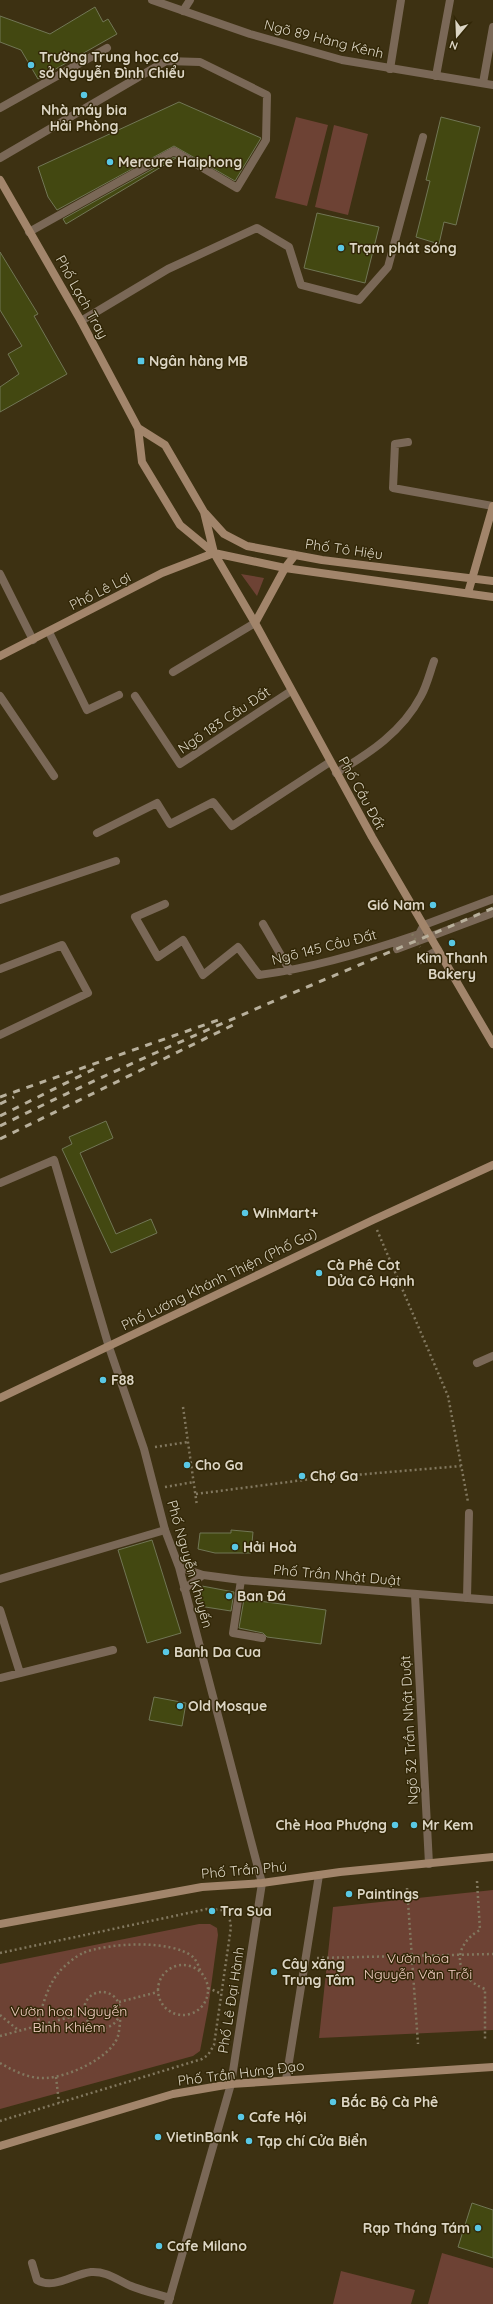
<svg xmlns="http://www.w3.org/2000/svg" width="493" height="2304" font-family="Quicksand,sans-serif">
<rect width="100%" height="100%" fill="#3d3112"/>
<path fill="#6d4234" d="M296,117L328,125L307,206L275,198Z
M334,125L368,134L348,215L315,207Z
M241,574L264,578L257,596Z
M493,1890V2030L319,2038L333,1907Z
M199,1924H210L217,1928L218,1935L208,2009L200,2051L193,2056L0,2109V1964Z
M442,2253L493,2268V2304H428Z
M341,2271L415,2290L411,2304H333Z"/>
<path fill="#434811" stroke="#717655" d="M95,7L103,22L108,19L117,34L38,79L21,50L0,42V16L50,34Z
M179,102L261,138L235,181L174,146L57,210L48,197L38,167Z
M441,117L480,127L456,225L444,222L439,244L416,237L430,181L426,180Z
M174,157L176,158L66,224L63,219Z
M317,213L379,227L365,283L304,268Z
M0,252L38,314L34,316L67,374L0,412V387L19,374L8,354L22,346L0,310Z
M106,1121L113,1138L80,1153L116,1234L151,1219L157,1233L111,1253L62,1149L72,1144L69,1137Z
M231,1530L253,1532L251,1553H215L198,1549L200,1533H231Z
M152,1540L181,1633L147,1643L118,1550Z
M202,1586L234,1592L231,1611L199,1606Z
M244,1599L326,1610L321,1644L267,1637L263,1633L239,1628Z
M154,1697L186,1703L182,1726L149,1720Z
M472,2203L493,2210V2258L458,2247Z"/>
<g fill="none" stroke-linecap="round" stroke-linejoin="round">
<path stroke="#82785f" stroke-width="2.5" stroke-dasharray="2 3" stroke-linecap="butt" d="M377,1230L448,1396L468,1502
M183,1407L197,1506
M155,1447L188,1442
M165,1487L194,1482
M196,1494L319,1478L461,1466
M477,1881L480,1930C451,1946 454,1977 485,1989V2040
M407,1888L418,2044
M0,1953L207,1909L222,1910L229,1915L231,1927L214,2045L208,2055L202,2059L0,2121
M317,1958L493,1954
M158 1990a25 25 0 1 1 50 0a25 25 0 1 1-50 0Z
M208,1988L222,1994
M84 2010a18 18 0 1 1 36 0a18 18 0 1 1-36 0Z
M119,2002L158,1992
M0,2015L18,2030
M37,2025C42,2008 47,1986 59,1972C64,1966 76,1956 83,1953C107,1943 172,1939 193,1957C197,1961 199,1967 201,1973
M0,2036L85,2013
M0,2063C14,2071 29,2079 46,2078C68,2077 111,2058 118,2036C120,2028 120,2019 121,2011
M56,2077L59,2103"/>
<path stroke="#7a6857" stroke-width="8" d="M183,11L190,0
M390,69L401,0
M436,76L450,0
M483,83L493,27
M0,108L107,48
M0,158L166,61L200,62L267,95L266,140L237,188L174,151L29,232
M81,321L168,269L257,228L289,247L301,285L359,300L388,267L423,137
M408,442L395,444L393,488L493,506
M0,574L33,640
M49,632L87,710L119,695
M173,672L255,623
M0,696L54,776
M135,696L180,764L291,691
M336,773C370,753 402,732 421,696C427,685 430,672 434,661
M97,833L157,803L170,824L213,802L232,826L330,762
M0,900L116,861
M165,904L135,917L158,957L183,940L203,975L238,947L259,975C314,968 367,952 419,934L424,925L493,899
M263,924L290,971
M397,949L493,913
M420,960L438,950
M0,969L62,945L88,993L0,1035
M0,1183L54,1160L109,1347
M477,1363L493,1356
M0,1579L165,1530
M241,1580L233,1633L262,1638
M415,1595L429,1864
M467,1598L469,1513
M0,1610L20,1673
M0,1678L113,1650
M32,2263L37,2280C54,2290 73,2274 91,2272C107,2271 117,2280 131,2286C143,2291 157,2294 170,2298"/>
<path stroke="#7a6857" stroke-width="8" d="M152,0L250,34L342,60L493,85
M109,1347L144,1449L165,1530L179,1567L262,1883L231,2084L168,2304
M179,1567L203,1575
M184,1589L203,1575L241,1580L493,1600
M286,2080L319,1875"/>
<path stroke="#a2856b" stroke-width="8" d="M0,180L81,321L138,428L142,462L180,525L214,553L285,568L493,597
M138,428L165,445L204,512L214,553L255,623L372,837L493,1044
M205,513L224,534L247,546L322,560L493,581
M468,593L493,506
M255,623L285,568L295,555
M0,656L162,573L214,553
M0,1398L373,1220L493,1165
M0,1924L202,1887L262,1883L340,1872L493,1857
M0,2146L173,2094L231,2084L493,2067"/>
<path stroke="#b8b09c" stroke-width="3" stroke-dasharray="7 7" stroke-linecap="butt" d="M0,1097L224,1018
M0,1104L14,1097
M0,1116L100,1066
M0,1126C161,1046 328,979 493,908
M0,1139L235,1024"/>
<path stroke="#82785f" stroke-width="2.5" stroke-dasharray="2 3" stroke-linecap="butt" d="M412,934L420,947"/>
</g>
<g fill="#59c8e5" stroke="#322707" stroke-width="1.5">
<circle cx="31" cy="65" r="4"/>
<circle cx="84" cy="95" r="4"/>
<circle cx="110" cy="162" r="4"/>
<circle cx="341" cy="248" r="4"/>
<rect x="137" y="357" width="8" height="8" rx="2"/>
<circle cx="433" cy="905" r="4"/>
<circle cx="452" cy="943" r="4"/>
<circle cx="245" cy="1213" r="4"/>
<circle cx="319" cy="1273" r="4"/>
<circle cx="103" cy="1380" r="4"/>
<circle cx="187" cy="1465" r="4"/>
<circle cx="302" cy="1476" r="4"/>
<circle cx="235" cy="1547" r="4"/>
<circle cx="229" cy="1596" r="4"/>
<circle cx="166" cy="1652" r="4"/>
<circle cx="180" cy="1706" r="4"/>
<circle cx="395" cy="1825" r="4"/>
<circle cx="414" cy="1825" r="4"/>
<circle cx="349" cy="1894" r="4"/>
<circle cx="212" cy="1911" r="4"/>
<circle cx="274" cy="1972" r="4"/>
<circle cx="333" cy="2102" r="4"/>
<circle cx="241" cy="2117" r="4"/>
<circle cx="158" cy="2137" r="4"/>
<circle cx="249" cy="2141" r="4"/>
<circle cx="478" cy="2228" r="4"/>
<circle cx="159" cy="2246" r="4"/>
</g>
<g text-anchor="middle" stroke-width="3" stroke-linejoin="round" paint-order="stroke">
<g font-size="14" fill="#dcd5c4" stroke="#322707">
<text transform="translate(324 39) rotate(14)" y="5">Ngõ 89 Hàng Kênh</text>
<text transform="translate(82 297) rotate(61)" y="5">Phố Lạch Tray</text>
<text transform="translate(344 549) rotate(8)" y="5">Phố Tô Hiệu</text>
<text transform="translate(100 591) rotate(-27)" y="5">Phố Lê Lợi</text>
<text transform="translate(224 720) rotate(-34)" y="5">Ngõ 183 Cầu Đất</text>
<text transform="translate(362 793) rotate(61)" y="5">Phố Cầu Đất</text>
<text transform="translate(324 947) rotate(-14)" y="5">Ngõ 145 Cầu Đất</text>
<text transform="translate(219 1279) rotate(-26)" y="5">Phố Lương Khánh Thiện (Phố Ga)</text>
<text transform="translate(190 1564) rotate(74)" y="5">Phố Nguyễn Khuyến</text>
<text transform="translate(337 1575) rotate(5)" y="5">Phố Trần Nhật Duật</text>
<text transform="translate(409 1730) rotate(-93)" y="5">Ngõ 32 Trần Nhật Duật</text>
<text transform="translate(244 1870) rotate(-5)" y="5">Phố Trần Phú</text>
<text transform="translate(231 2000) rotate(-81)" y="5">Phố Lê Đại Hành</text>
<text transform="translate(241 2073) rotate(-7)" y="5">Phố Trần Hưng Đạo</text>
</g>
<g font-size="14" font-weight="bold" fill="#dcd5c4" stroke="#322707" text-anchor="start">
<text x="39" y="62">Trường Trung học cơ<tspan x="39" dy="16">sở Nguyễn Đình Chiểu</tspan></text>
<text x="84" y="115" text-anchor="middle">Nhà máy bia<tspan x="84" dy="16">Hải Phòng</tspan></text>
<text x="118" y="167">Mercure Haiphong</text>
<text x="349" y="253">Trạm phát sóng</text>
<text x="149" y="366">Ngân hàng MB</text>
<text x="425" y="910" text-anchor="end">Gió Nam</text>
<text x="452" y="963" text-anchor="middle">Kim Thanh<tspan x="452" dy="16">Bakery</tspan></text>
<text x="253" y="1218">WinMart+</text>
<text x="327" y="1270">Cà Phê Cot<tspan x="327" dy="16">Dửa Cô Hạnh</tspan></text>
<text x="111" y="1385">F88</text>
<text x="195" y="1470">Cho Ga</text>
<text x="310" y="1481">Chợ Ga</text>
<text x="243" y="1552">Hải Hoà</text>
<text x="237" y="1601">Ban Đá</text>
<text x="174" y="1657">Banh Da Cua</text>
<text x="188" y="1711">Old Mosque</text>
<text x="387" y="1830" text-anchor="end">Chè Hoa Phượng</text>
<text x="422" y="1830">Mr Kem</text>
<text x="357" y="1899">Paintings</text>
<text x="220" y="1916">Tra Sua</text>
<text x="282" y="1969">Cây xăng<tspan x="282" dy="16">Trung Tâm</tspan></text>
<text x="341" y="2107">Bắc Bộ Cà Phê</text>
<text x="249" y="2122">Cafe Hội</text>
<text x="166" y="2142">VietinBank</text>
<text x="257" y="2146">Tạp chí Cửa Biển</text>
<text x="470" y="2233" text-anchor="end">Rạp Tháng Tám</text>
<text x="167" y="2251">Cafe Milano</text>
</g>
<g font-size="14" fill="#f5d1c6" stroke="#322707">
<text x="418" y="1963">Vườn hoa<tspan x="418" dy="16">Nguyễn Văn Trỗi</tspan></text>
<text x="69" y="2016">Vườn hoa Nguyễn<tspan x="69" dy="16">Bỉnh Khiêm</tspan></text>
</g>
</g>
<g transform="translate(457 36) rotate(199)" stroke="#322707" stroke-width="3" paint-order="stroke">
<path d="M0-3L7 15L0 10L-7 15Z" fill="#dcd5c4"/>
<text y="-6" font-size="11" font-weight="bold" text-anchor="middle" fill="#dcd5c4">N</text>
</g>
</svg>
